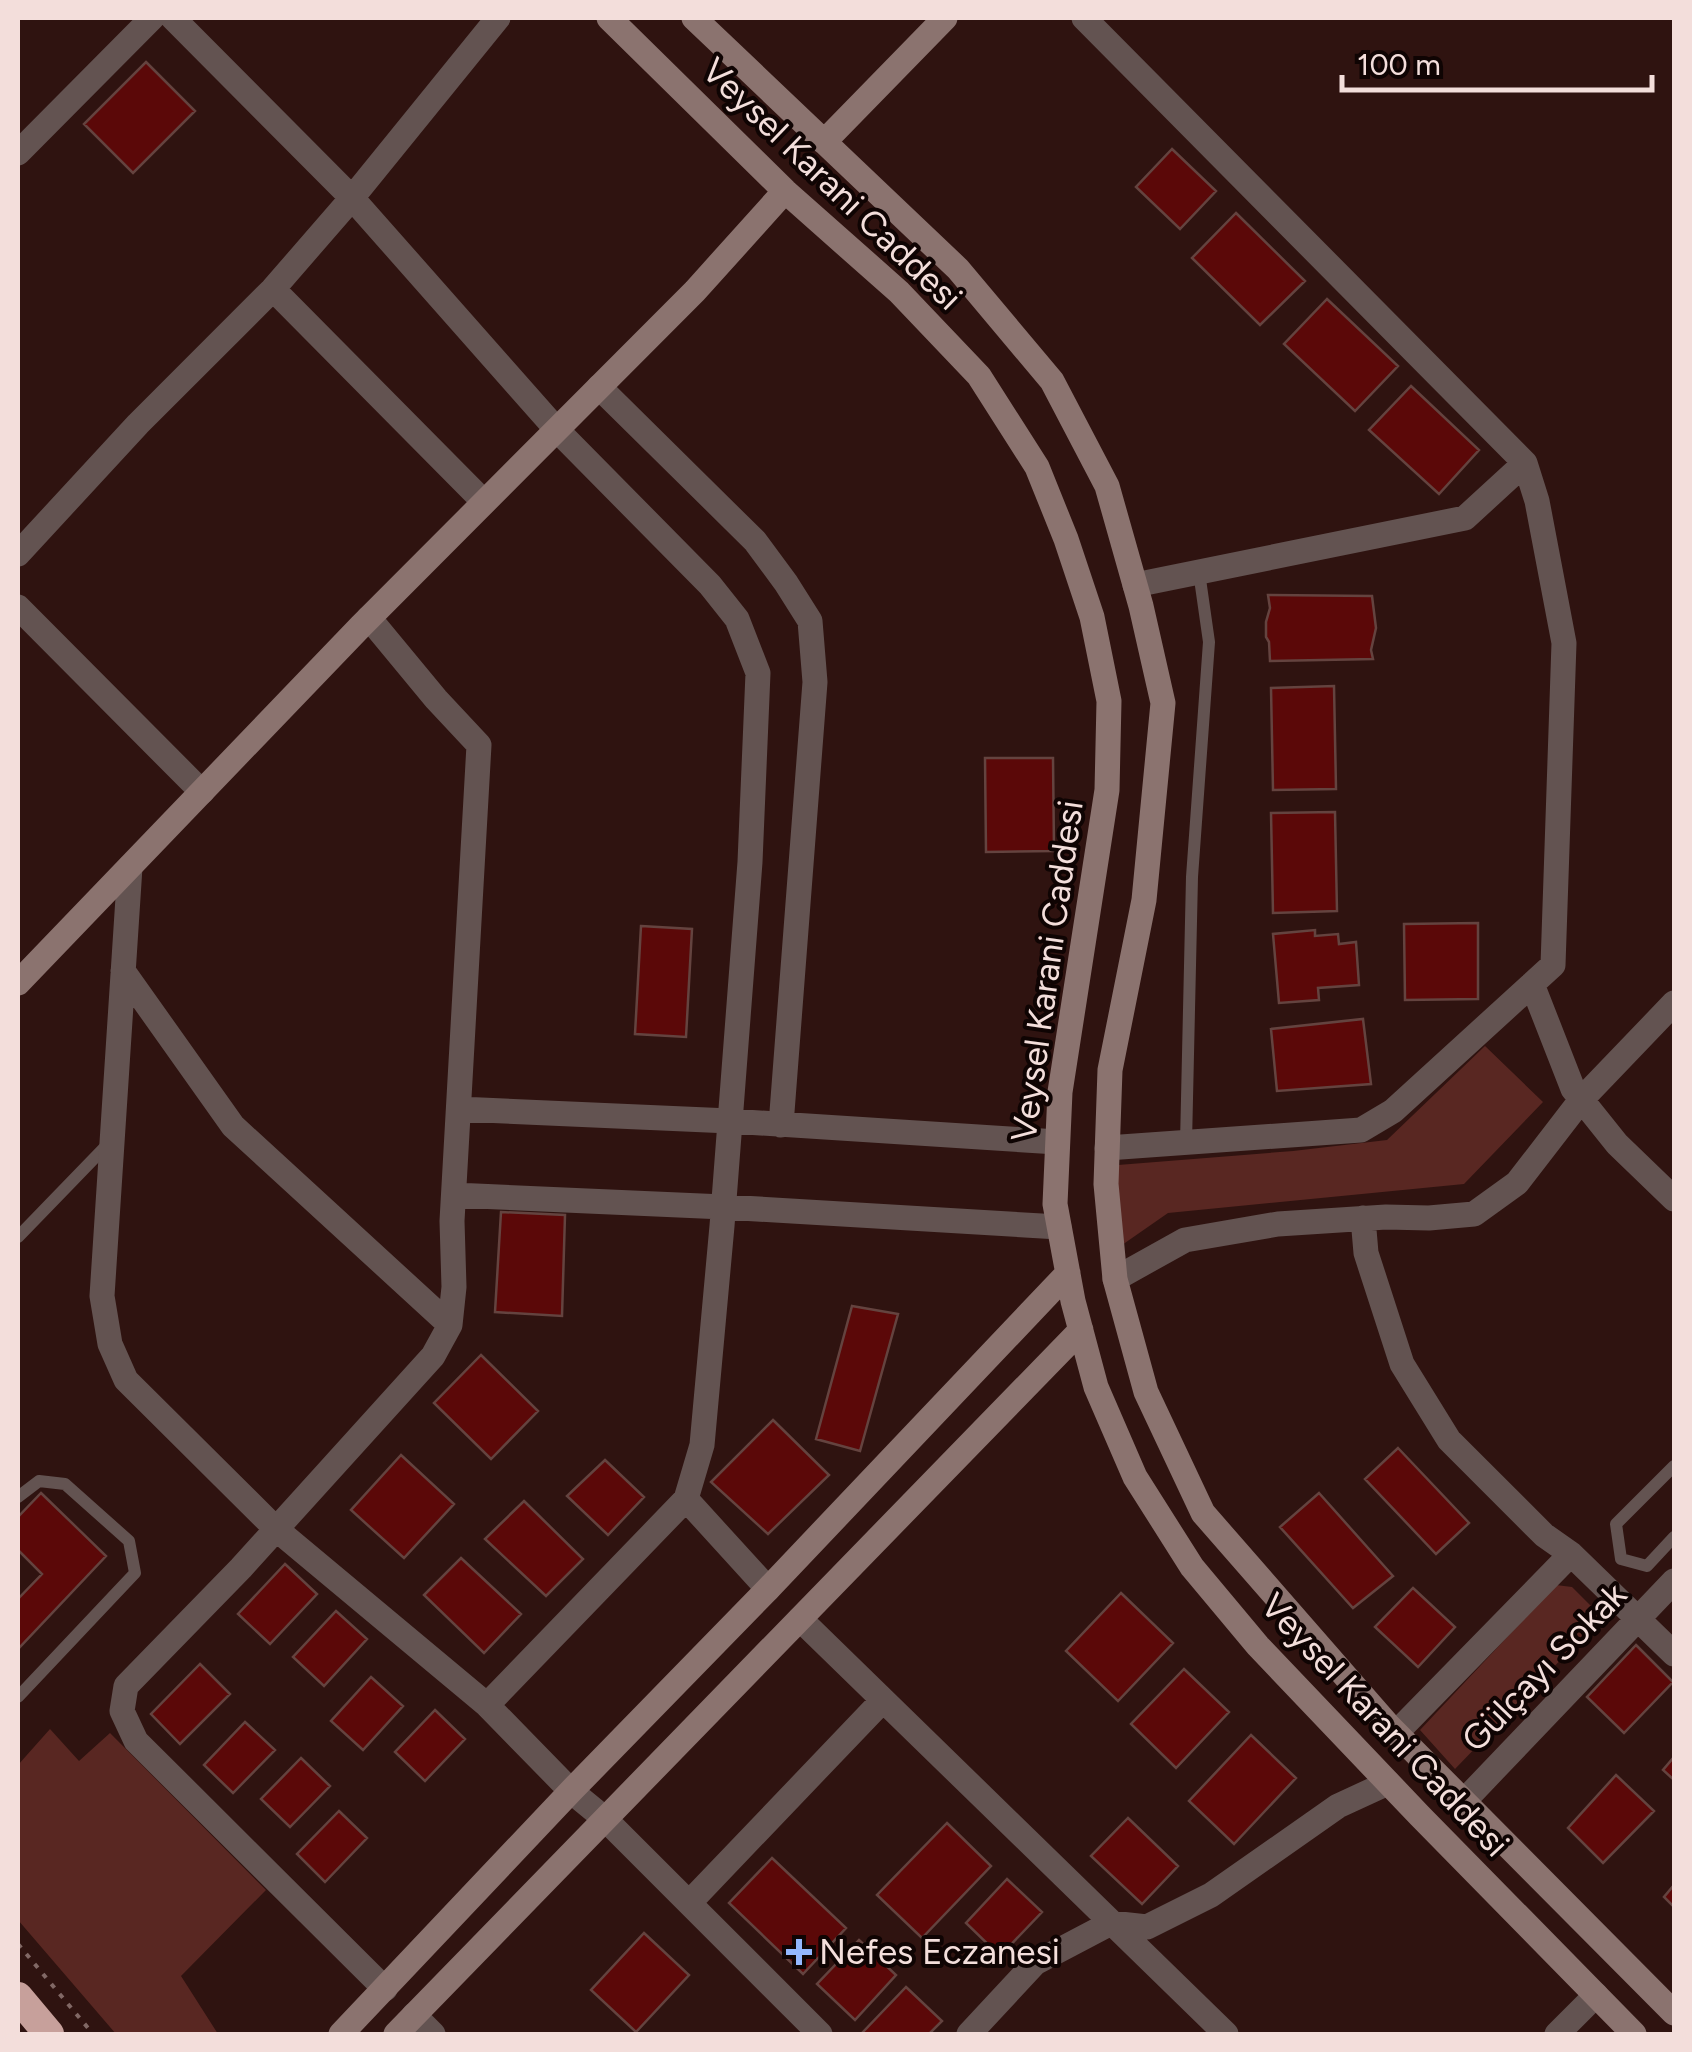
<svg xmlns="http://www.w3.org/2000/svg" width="1692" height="2052" font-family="Figtree,sans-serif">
<rect width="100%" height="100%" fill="#2f1310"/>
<path fill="#592722" d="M1485,1046L1543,1102L1464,1184L1168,1213L1122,1245L1114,1190L1118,1165L1293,1151L1387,1140Z
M1556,1585L1572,1587L1602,1617L1455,1769L1420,1730Z
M50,1729L79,1761L110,1733L266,1890L181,1976L218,2034H116L18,1920V1765Z"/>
<path fill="#5b0808" stroke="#64433f" stroke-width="2.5" d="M146,62L195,111L133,173L84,124Z
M1172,149L1216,191L1180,229L1136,187Z
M1236,213L1305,281L1260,325L1192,258Z
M1327,299L1398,366L1355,411L1284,344Z
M1411,386L1479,450L1439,494L1369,430Z
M1268,595L1372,596L1376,628L1371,650L1373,659L1270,661L1269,642L1266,637V622L1270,608Z
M1334,686L1336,789L1273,790L1271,688Z
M985,758H1053L1054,851L986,852Z
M1335,812L1337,911L1273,913L1271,813Z
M1478,923V999L1405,1000L1404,924Z
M641,926L692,929L686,1037L635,1034Z
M1315,930V936L1338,934L1339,944L1356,942L1359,985L1318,988L1319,1000L1279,1003L1273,934Z
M1363,1019L1371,1084L1277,1091L1271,1029Z
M501,1212L565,1215L562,1316L495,1312Z
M852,1306L898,1314L860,1451L816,1439Z
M481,1355L538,1411L491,1459L434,1403Z
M773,1420L829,1475L768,1534L711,1482Z
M1398,1448L1469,1523L1436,1554L1365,1479Z
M401,1455L454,1504L404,1558L351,1510Z
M605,1460L644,1497L608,1535L567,1496Z
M41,1493L106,1556L18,1649V1599L42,1574L18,1550V1517Z
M1319,1493L1393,1576L1353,1608L1280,1527Z
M524,1501L583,1559L546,1596L485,1539Z
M461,1558L521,1614L484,1653L424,1595Z
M285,1564L317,1594L270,1644L238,1614Z
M1413,1588L1455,1627L1418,1667L1375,1627Z
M1121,1593L1173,1643L1118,1701L1066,1651Z
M336,1611L367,1639L324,1686L293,1657Z
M1636,1645L1673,1682L1624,1733L1587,1697Z
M200,1664L230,1694L180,1744L151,1714Z
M1184,1669L1229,1712L1176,1768L1131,1724Z
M371,1677L403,1706L363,1750L331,1721Z
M435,1710L465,1739L425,1781L395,1752Z
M245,1722L275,1750L233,1793L204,1765Z
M1251,1735L1296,1778L1234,1844L1189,1801Z
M1674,1757V1780L1663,1770Z
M301,1758L330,1786L290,1827L261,1799Z
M1616,1775L1654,1811L1603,1863L1568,1828Z
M339,1811L367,1838L325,1882L297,1854Z
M1128,1818L1178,1866L1142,1904L1091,1856Z
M947,1823L991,1866L922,1938L877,1895Z
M772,1858L846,1928L803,1974L729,1903Z
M1007,1879L1042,1912L1000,1956L966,1923Z
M1674,1885V1907L1664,1897Z
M644,1933L689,1975L636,2032L591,1990Z
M859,1940L896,1975L855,2020L817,1984Z
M906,1987L942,2021L929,2034H866L863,2032Z"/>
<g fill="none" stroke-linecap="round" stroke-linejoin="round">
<path stroke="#816865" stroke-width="4" stroke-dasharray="5 8" stroke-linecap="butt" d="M18,1944L93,2034"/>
<path stroke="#635351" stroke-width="12" d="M1186,1143L1192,877L1209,642L1199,572
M18,1237L110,1142
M18,1497L39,1481L65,1484L129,1541L135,1573L18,1697
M1621,1559L1616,1524L1674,1466
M1621,1559L1647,1566L1674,1537"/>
<path stroke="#635351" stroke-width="25" d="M173,18L352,198L557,430L710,585L737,619L758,673L750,862L722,1226L702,1445L686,1499L487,1705
M1084,18L1525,463L1465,518L1135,585
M18,153L152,18
M273,289L484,502
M599,387L755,541L786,583L810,621L815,682L781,1125
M18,554L138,424L273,289L352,198L498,18
M18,607L202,792
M369,618L436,699L479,745L452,1221L454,1287L450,1325L433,1356L241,1568L126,1686L122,1711L136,1741L385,1989
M130,867L102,1296L110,1344L126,1380L276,1529L487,1705L571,1791L605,1819L820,2034
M123,971L233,1126L450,1325
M1532,984L1573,1089L1617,1144L1674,1199
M459,1109L730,1121L1057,1142
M1107,1148L1361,1130L1393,1111L1553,965L1564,643L1537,501L1525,463
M454,1195L724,1207L1059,1227
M1363,1218L1366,1253L1402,1364L1449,1440L1544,1535L1571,1554L1674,1654
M1115,1279L1185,1240L1278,1224L1386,1217L1429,1218L1474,1214L1517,1183L1581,1100L1674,1003
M686,1499L768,1589
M800,1619L1226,2034
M1396,1733L1571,1554
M1464,1801L1674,1581
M689,1903L883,1700
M414,2015L433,2034
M969,2034L1035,1963L1111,1923L1147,1927L1211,1895L1338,1806L1388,1783
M1557,2034L1596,1995"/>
<path stroke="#8b736f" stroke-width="25" d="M609,18L785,191L899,292L979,376L1037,467L1066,539L1092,617L1109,701L1107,790L1060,1092L1055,1204L1073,1301L1096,1387L1135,1477L1192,1567L1258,1646L1420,1816L1634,2034
M694,18L958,269L1052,381L1107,486L1141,606L1163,703L1144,900L1110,1070L1106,1184L1115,1279L1146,1392L1203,1513L1388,1725L1674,2013
M824,142L945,18
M18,983L361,626L695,291L785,191
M341,2034L571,1791L768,1589L1068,1273
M396,2034L1081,1330"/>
<path stroke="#c7a09b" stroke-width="30" d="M18,1997L49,2034"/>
</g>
<path fill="#93b7fd" stroke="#0f0403" stroke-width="4" d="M794 1937h10v10h10v10h-10v10h-10v-10h-10v-10h10z"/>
<g text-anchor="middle" stroke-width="8" stroke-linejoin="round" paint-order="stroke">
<g font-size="35" fill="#f3dedb" stroke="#0f0403">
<text transform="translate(832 184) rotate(44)" y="12">Veysel Karani Caddesi</text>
<text transform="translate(1047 971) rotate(-82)" y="12">Veysel Karani Caddesi</text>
<text transform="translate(1544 1667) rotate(-46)" y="12">Gülçayı Sokak</text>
<text transform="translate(1385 1725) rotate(47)" y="12">Veysel Karani Caddesi</text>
</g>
<g font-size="35" fill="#f3dedb" stroke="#0f0403" text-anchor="start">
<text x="819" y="1964">Nefes Eczanesi</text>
</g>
</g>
<rect width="1692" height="2052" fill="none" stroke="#f3dedb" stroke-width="40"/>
<path d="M1342 75v15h310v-15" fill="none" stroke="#f3dedb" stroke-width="5"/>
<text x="1357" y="75" font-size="30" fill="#f3dedb" stroke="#0f0403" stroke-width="8" paint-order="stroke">100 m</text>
</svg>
